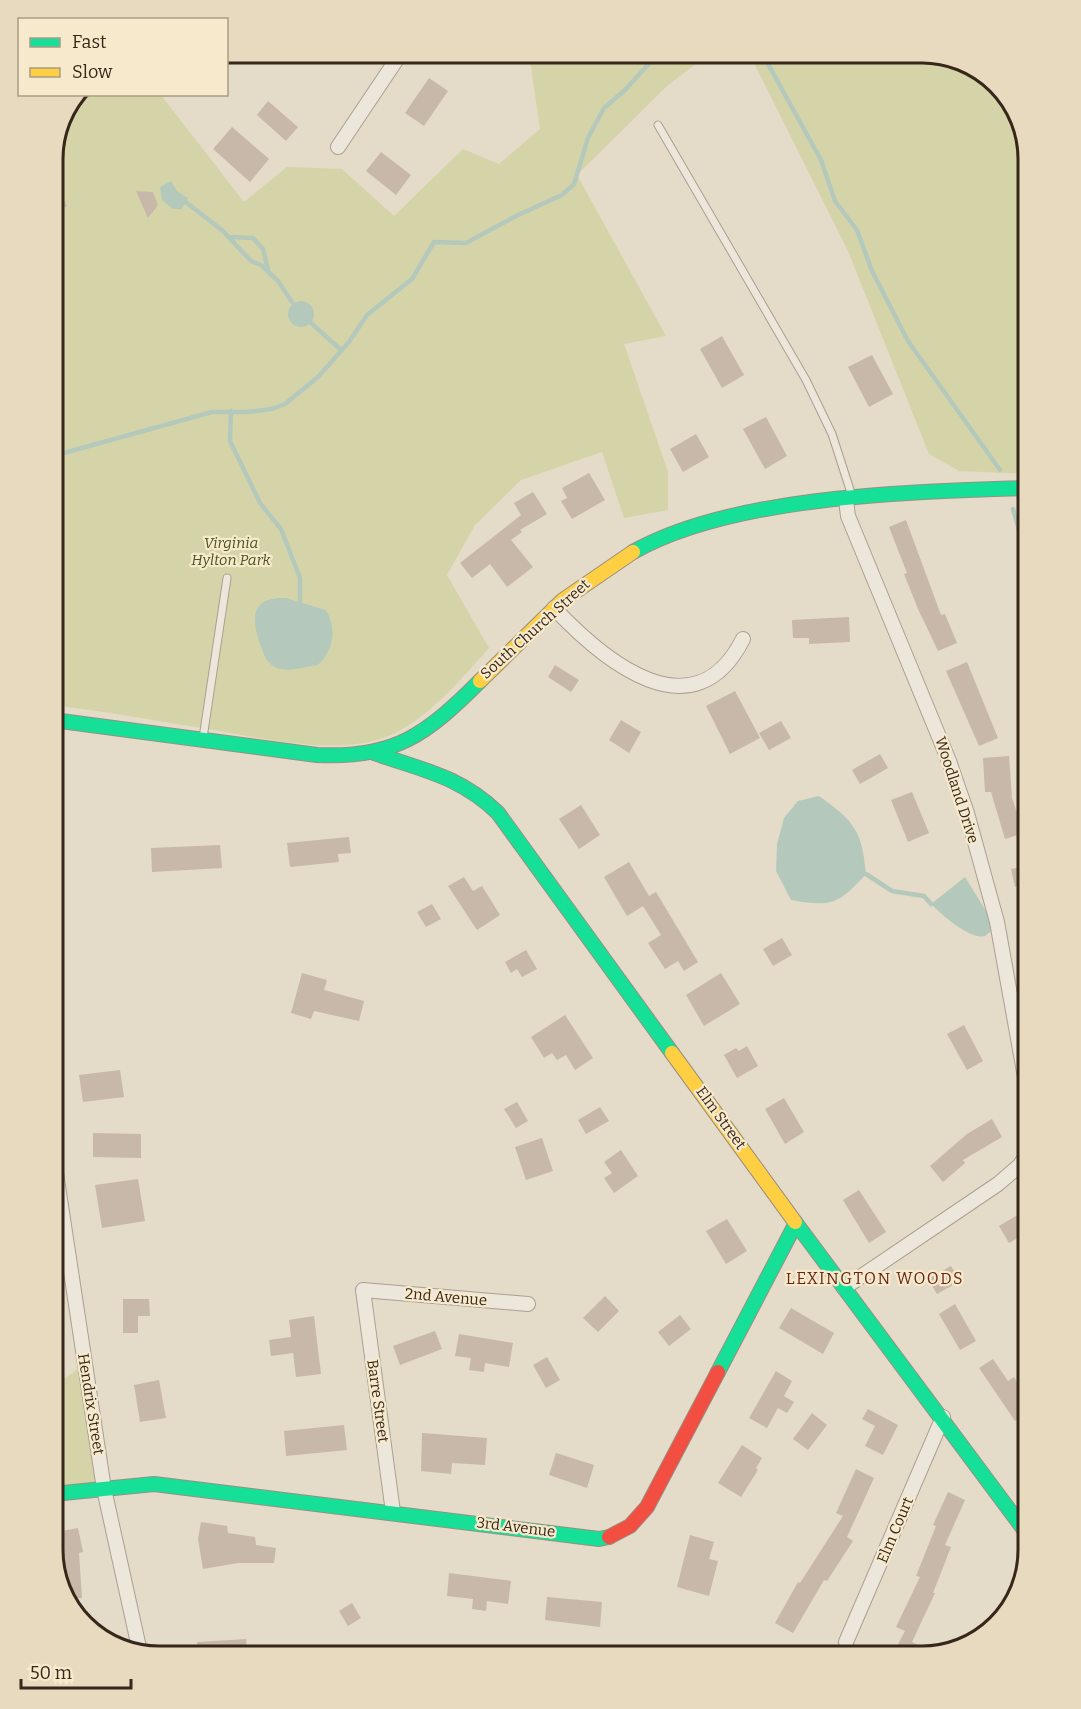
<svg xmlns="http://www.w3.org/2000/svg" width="1081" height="1709" font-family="Bitter,serif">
<rect width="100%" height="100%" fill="#e4dbc8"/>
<path fill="#d5d4a9" d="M529,53H710L667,86L577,175L666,336L624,344L668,472V510L624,518L602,452L521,480L475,525L447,575L489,648C462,678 435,711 399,731C346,761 259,737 202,728C152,720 102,711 53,705V152L79,95H161L244,202L287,167L342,169L394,216L463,149L499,164L540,129Z
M749,53H888L894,60L930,53L982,71L1017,111L1028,159V474L959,471L929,454L848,251Z
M85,1364L104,1489L53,1494V1387Z"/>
<path fill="#b4c9bb" d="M171,181L177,191L188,198L182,209H173L162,200L160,187Z
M288 314a13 13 0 1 1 26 0a13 13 0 1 1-26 0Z
M286,598L326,610C337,629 334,649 318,665C301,667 278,677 266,659C254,631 242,596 286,598Z
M819,796C854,821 862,830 866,874C838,905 831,907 791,900L776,871L777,844L784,818L798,801Z
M965,877L991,919V931L985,936C970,940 942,915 931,904Z"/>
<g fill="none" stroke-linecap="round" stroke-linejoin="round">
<path stroke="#b4c9bb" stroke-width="4.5" d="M762,53L821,160L835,201L857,230L872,271L908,341L1000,470
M187,203L223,231L251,261L261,265L278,281L292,302
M229,237L253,238L263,249L268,270
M310,322L341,350
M231,411L230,441L260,503L281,529L300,578V601
M53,456L212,412H247L272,409L285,404L318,377L349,342L367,315L412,279L434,242L466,243L516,216L562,195L574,184L588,138L604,108L624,91L659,53
M1013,509L1028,560
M866,874L892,891L924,896L931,904"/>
</g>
<path fill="#c8b8a9" d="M429,78L448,91L424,126L405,113Z
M268,101L298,127L286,141L257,115Z
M232,127L269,159L250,182L213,149Z
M381,152L411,175L396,195L366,171Z
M53,180L67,206L53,215Z
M136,191L153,192L158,205L148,218Z
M722,336L744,375L722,388L700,349Z
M872,355L893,394L869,407L848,367Z
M766,417L787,456L765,469L743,429Z
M696,434L709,457L683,472L670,449Z
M589,473L605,500L572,519L561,501L567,498L562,488Z
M533,492L547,514L520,530L522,532L511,540L533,567L507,587L490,564L472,578L460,563L521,515L514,503Z
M906,520L941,615L945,614L957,643L938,651L918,609L904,574L907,573L889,527Z
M849,617L850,642L809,644V638H793L792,620Z
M967,662L998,738L979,746L946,671Z
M555,665L579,680L571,692L548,677Z
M735,691L760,738L730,754L706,706Z
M621,720L641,732L629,753L609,740Z
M781,721L791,738L769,750L759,733Z
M880,754L888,768L860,784L852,770Z
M1009,756L1012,798L1024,833L1005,839L991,792H985L983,758Z
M912,792L929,833L908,842L891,800Z
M581,805L600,835L579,849L559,819Z
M349,837L351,853L338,854L339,862L290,867L287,843Z
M220,845L222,868L152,872L151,848Z
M629,862L649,896L656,892L698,962L684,971L678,961L665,969L648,943L661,935L643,906L627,916L604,877Z
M1028,866V884L1015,887L1011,869Z
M464,877L473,891L482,886L500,915L477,930L448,886Z
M432,904L441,919L426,927L417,912Z
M782,938L792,955L773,966L763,949Z
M526,950L537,969L522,977L517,969L511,973L505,962Z
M302,973L327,980L324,990L364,1001L359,1021L314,1011L311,1019L291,1013Z
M721,973L740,1004L704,1026L686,995Z
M565,1015L593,1058L575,1070L566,1055L557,1060L552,1053L544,1058L531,1037Z
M964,1025L983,1061L967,1070L947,1034Z
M747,1046L758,1066L737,1078L724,1055L736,1048L739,1051Z
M120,1070L124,1097L83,1102L79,1075Z
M784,1098L804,1132L785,1144L765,1109Z
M517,1102L528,1121L516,1128L504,1109Z
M600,1107L609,1121L586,1134L578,1120Z
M992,1119L1002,1137L963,1160L965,1163L943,1182L930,1166L967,1134Z
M93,1133L141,1134V1158L93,1157Z
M542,1138L553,1171L526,1180L515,1147Z
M621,1150L638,1176L614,1193L604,1178L612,1173L604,1162Z
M138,1179L145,1221L102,1228L95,1185Z
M859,1190L886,1232L869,1243L843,1200Z
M1028,1209V1232L1009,1243L999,1226Z
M727,1219L747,1251L726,1264L706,1231Z
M951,1266L960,1281L937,1294L928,1279Z
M605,1296L619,1311L598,1332L583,1318Z
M123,1299H149L150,1316H138V1333H123Z
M955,1304L976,1341L960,1350L939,1314Z
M791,1308L834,1333L823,1354L779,1328Z
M680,1315L691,1329L669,1346L658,1332Z
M314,1316L321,1374L296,1377L293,1353L271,1356L269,1340L291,1337L289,1320Z
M435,1331L442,1349L400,1365L393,1346Z
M459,1334L513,1343L509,1367L485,1363L484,1372L469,1370L471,1358L455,1356Z
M547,1357L560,1380L546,1388L533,1365Z
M993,1359L1008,1381L1014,1377L1028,1399V1412L1015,1421L979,1368Z
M776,1371L792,1381L784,1396L794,1402L787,1413L778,1408L767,1428L749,1418Z
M159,1380L166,1418L140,1422L134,1385Z
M868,1409L898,1425L883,1455L865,1446L875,1426L862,1419Z
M812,1413L827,1425L808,1450L793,1439Z
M344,1425L347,1450L286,1456L284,1431Z
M422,1433L487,1438L485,1465L452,1463L451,1474L421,1471Z
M742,1445L762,1458L756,1468L758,1470L741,1497L718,1483Z
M556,1453L594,1465L587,1488L549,1475Z
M856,1469L874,1478L847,1537L853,1541L827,1581L824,1580L793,1633L775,1623L798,1582L800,1583L843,1516L836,1513Z
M948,1492L965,1500L945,1545L951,1547L933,1593H935L912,1642L934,1654L892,1656L905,1631L896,1627L920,1577L916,1576L936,1526L933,1525Z
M201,1522L227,1526L228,1533L255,1537L256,1545L276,1548L274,1563H238L203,1569L198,1539Z
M78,1528L83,1552L79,1553L82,1598L65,1599L52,1551V1533Z
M690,1535L714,1542L709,1559L718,1561L709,1596L677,1587Z
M449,1573L511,1581L508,1604L487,1601L486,1611L472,1609L473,1599L447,1596Z
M547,1597L602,1602L600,1627L545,1620Z
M352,1603L361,1618L348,1626L339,1611Z
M246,1639L248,1656H199L197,1642Z"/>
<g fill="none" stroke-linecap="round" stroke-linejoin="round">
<g stroke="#a9a092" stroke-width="9">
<path id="lane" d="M658,125L806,380L832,434L853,499
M203,738L227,578"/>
</g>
<g stroke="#a9a092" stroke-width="16">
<path id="street" d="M338,147L401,53
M846,500L848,516L949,761L967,813L997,922L1028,1094
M554,608C604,661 694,736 743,639
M53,1153L104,1489L140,1652
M844,1288L998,1184L1020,1165L1028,1152
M393,1512L363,1290L528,1304
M846,1642L943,1417"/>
</g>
<g stroke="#988f82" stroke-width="16">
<path id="fast" d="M633,552C734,495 912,492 1028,488
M53,720L317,755C395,759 427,734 480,681
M374,753C422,770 460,776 498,813L672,1053
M795,1222L1028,1535
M718,1372L796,1223
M53,1494L154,1484L599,1539L609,1537"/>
</g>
<g stroke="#988f82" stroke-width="16">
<path id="slow" d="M480,681L563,600L633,552
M672,1053L795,1222"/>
</g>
<g stroke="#988f82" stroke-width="16">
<path id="jam" d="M609,1537L630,1526L647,1507L718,1372"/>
</g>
<use href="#lane" stroke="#ece6db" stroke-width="7"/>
<use href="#street" stroke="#ece6db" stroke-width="14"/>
<use href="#fast" stroke="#16e098" stroke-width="14"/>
<use href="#slow" stroke="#ffcf43" stroke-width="14"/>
<use href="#jam" stroke="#f24e42" stroke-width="14"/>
</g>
<g text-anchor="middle" stroke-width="4.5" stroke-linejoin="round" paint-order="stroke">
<g font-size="15" font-style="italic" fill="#495520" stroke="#f7eacc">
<text x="231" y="548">Virginia<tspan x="231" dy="17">Hylton Park</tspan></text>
</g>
<g font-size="15" fill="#37271b" stroke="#f7eacc">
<text transform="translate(535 629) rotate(-42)" y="5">South Church Street</text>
<text transform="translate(957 790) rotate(72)" y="5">Woodland Drive</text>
<text transform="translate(721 1118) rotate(54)" y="5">Elm Street</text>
<text transform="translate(446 1297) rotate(5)" y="5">2nd Avenue</text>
<text transform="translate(378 1401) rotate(82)" y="5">Barre Street</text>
<text transform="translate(91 1404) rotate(81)" y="5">Hendrix Street</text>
<text transform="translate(516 1527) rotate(7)" y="5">3rd Avenue</text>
<text transform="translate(895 1530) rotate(-67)" y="5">Elm Court</text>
</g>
<g font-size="16" letter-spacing="1.5" fill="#662617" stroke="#f7eacc">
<text x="875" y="1284">LEXINGTON WOODS</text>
</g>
</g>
<path d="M0 0H1081V1709H0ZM159 63H922A96 96 0 0 1 1018 159V1550A96 96 0 0 1 922 1646H159A96 96 0 0 1 63 1550V159A96 96 0 0 1 159 63Z" fill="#e8dabe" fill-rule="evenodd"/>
<path fill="none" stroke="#37271b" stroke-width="3" d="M159 63H922A96 96 0 0 1 1018 159V1550A96 96 0 0 1 922 1646H159A96 96 0 0 1 63 1550V159A96 96 0 0 1 159 63Z"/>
<rect x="18" y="18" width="210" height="78" fill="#f7eacc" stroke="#aa9c85" stroke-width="1.5"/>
<rect x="30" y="38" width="30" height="9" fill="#16e098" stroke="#aa9c85" stroke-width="1.5"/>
<text x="72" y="48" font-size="18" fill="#37271b">Fast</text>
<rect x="30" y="68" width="30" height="9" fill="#ffcf43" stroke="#aa9c85" stroke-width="1.5"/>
<text x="72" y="78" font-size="18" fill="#37271b">Slow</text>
<path d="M21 1679v9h110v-9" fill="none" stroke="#37271b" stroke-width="3"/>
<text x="30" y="1679" font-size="18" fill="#37271b" stroke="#f7eacc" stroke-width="4.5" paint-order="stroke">50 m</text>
</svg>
